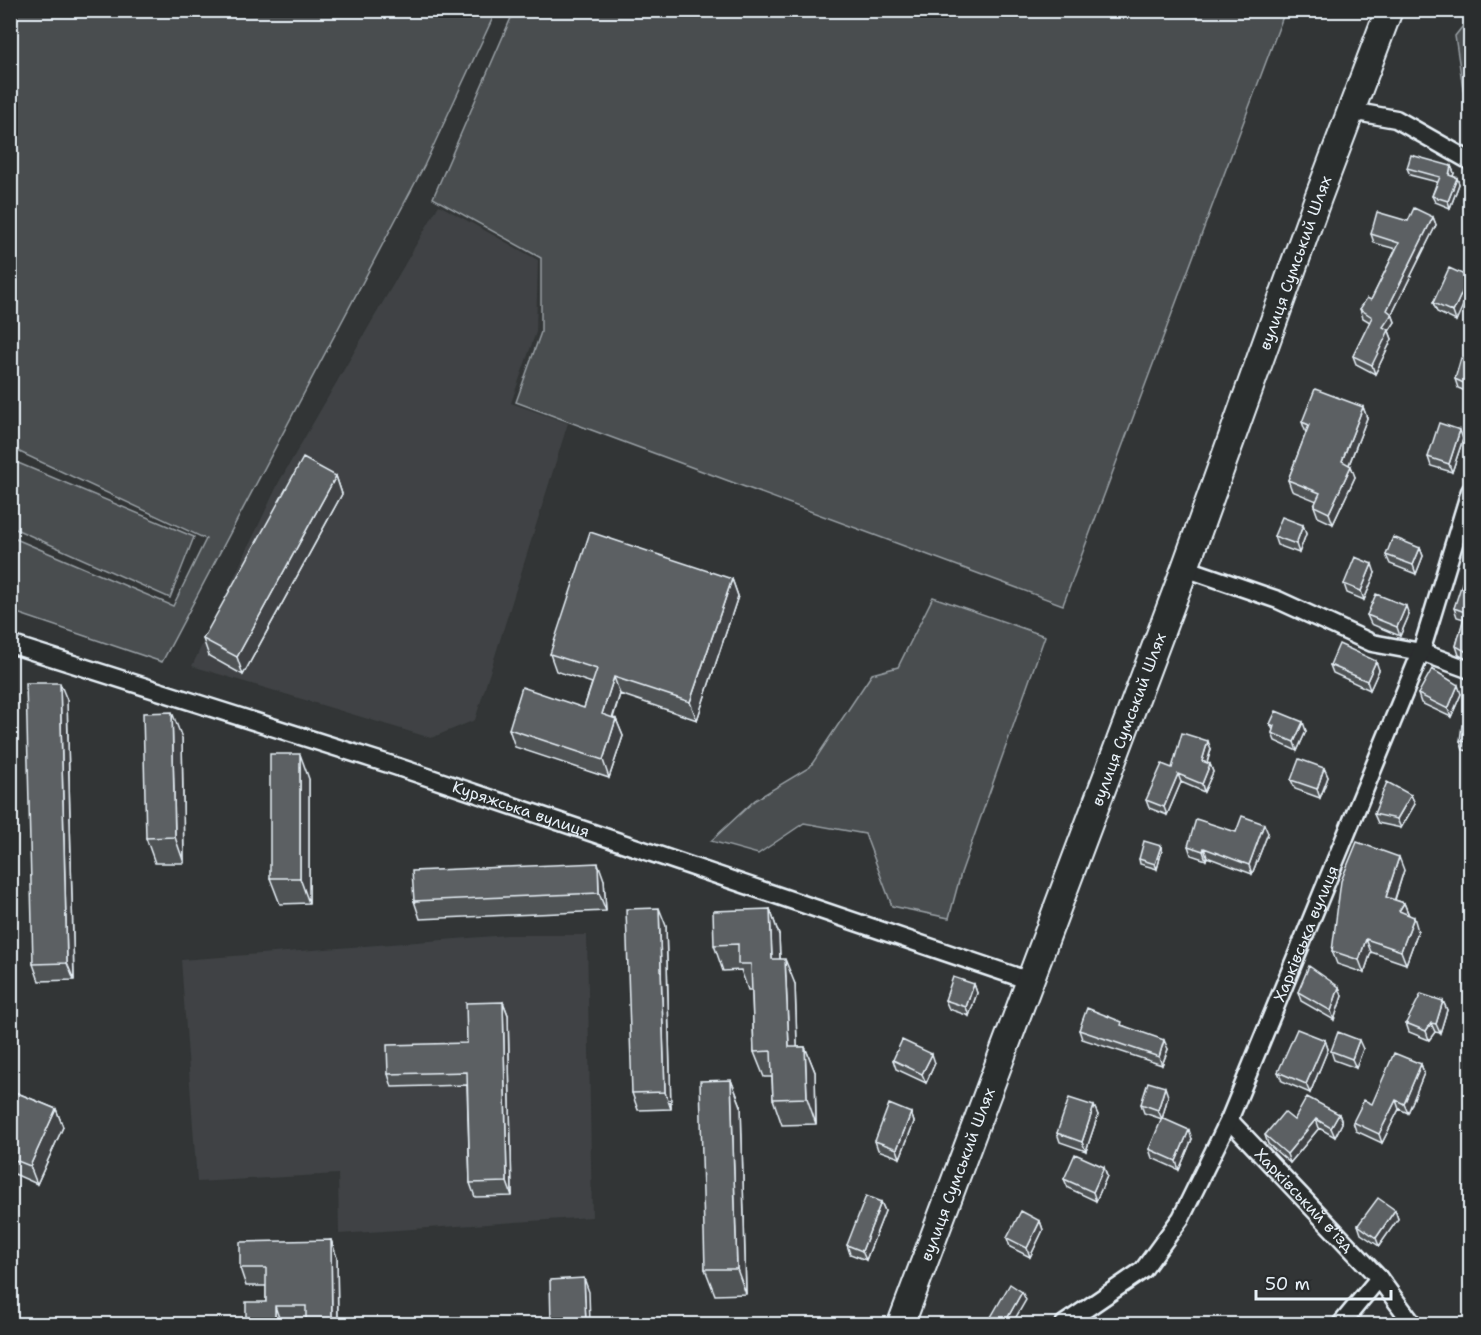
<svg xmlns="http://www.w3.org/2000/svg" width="1481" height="1335" font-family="'Shantell Sans',sans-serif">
<rect width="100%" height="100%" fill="#323536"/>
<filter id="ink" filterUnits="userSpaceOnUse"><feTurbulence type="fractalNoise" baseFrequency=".0167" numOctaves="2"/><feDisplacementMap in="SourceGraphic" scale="12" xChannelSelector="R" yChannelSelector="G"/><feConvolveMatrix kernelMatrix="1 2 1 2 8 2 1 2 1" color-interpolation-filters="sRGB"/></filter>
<g filter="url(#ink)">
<path fill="#3f4244" d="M439,205L538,260L536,332L511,403L568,423L475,720L431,738L192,666L279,482Z
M507,935H587L592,1217L339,1234L338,1174L197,1182L181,960Z"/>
<path fill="#494d4f" stroke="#989fa4" stroke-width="1.5" d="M11,10L496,11L424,166L162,662L11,611V537L173,606L206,539L11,448Z
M514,11H1285L1063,605L516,402L541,332V258L433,198Z
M1470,17V134L1455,36Z
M11,460L194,537L170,598L11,527Z
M933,597L1045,636L961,873L949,918L892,906L865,834L804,823L758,854L711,841L755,800L810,767L872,674L898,667Z"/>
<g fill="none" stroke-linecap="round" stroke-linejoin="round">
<g stroke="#e8f1f8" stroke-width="21">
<g id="minor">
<path d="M1351,111L1396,119L1470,161"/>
<path d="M1185,568L1278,600L1372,643L1421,652L1470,670"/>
<path id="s1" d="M10,644L395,766L1030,981"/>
<path id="s2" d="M1229,1120L1379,1278"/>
<path id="s3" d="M1064,1324L1143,1270L1181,1218L1229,1120L1421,652L1470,491"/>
<path d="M1341,1324L1379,1278L1413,1324"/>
</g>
</g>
<g stroke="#e8f1f8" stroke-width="30">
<g id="primary">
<path id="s4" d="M901,1324L1185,568L1318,198L1389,10"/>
</g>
</g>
<use href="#minor" stroke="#2a2d2e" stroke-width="16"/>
<use href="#primary" stroke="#2a2d2e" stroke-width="26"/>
</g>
<path fill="#4f5355" stroke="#e8f1f8" stroke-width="1.5" d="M1451,166L1454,173L1453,176L1457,178L1459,184L1450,208L1435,202L1432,196L1437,182L1410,175L1407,168Z
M1433,217L1436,225L1392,314L1395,322L1389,331L1392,339L1375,374L1356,364L1353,356L1370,322L1363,318L1360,309L1371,300L1396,249L1374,243L1371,234L1408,221Z
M1469,277L1456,321L1437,312L1433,303Z
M1470,363V393L1458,388L1455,379Z
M1363,407L1367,418L1349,465L1355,477L1333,524L1318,517L1314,506L1317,501L1292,491L1288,480L1306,433L1302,422Z
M1463,439L1452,472L1431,466L1428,457Z
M336,476L342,494L243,675L209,656L203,639Z
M1303,525L1306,534L1299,553L1277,545L1274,536Z
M1420,548L1423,556L1416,574L1390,564L1386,555Z
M1375,573L1364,600L1347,593L1344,584Z
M1470,575V661L1459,655L1456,646L1464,619L1457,617L1454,608Z
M732,579L738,596L697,720L620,694L613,718L616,719L623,736L609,778L515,747L509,729L584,708L592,683L556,671L550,654Z
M1367,615H1409L1400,636L1371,624Z
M1330,665L1379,670L1370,690L1333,673Z
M1418,694H1461L1451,717L1421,703Z
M67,700L74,980L39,981L33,964Z
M1270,724L1306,731L1297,751L1275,741L1272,733L1273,730Z
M1470,727V751L1463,750L1460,741Z
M182,738L184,863H155L146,838Z
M1211,749L1207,763L1210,764L1213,772L1204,792L1181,782L1167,815L1149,808L1146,800L1172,768Z
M1324,768L1328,777L1320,798L1295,789L1291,780Z
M309,779V903L280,904L270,878Z
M1411,795L1415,804L1401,828L1378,823L1374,814Z
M1236,832L1268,833L1252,874L1207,857L1206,860L1191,855L1188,846Z
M1162,850L1157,869L1140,864L1139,859Z
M1404,870L1395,900L1404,903L1409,915L1418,931L1406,964L1371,952L1364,973L1337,964L1332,951Z
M604,880L606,911L420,919L414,901Z
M770,909L779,935L780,959L795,984L797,1047H805L815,1072L816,1124L782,1125L773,1099L772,1077H764L754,1052L752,990H748L741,970L723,971L714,945Z
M666,926L671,1109L638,1110L632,1093Z
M974,984L977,993L969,1016L949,1009L945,1000Z
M1339,987L1342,996L1334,1020L1301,1001L1298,992Z
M1443,1001L1447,1010L1440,1033L1435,1032L1429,1040L1409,1032L1406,1023Z
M503,1002L508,1015L512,1196L475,1197L470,1183L467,1085L392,1087L388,1074L467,1043Z
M1124,1026L1168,1049L1162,1065L1082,1039L1079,1030Z
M1325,1040L1328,1049L1310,1093L1282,1081L1278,1072Z
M1363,1049L1356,1068L1334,1060L1331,1051Z
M893,1060L935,1063L926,1083L896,1069Z
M1421,1064L1424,1073L1408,1113L1399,1109L1382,1143L1356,1131L1353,1122L1372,1104Z
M731,1080L741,1106L746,1294L715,1295L705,1269Z
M10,1090L56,1109L63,1127L37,1184L10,1172Z
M1168,1096L1162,1119L1144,1113L1141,1104Z
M1094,1106L1098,1115L1086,1151L1060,1142L1057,1133Z
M911,1113L914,1122L900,1158L878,1150L875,1141Z
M1339,1114L1342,1123L1335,1137L1319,1128L1290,1163L1268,1144L1265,1135L1294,1120Z
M1192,1139L1179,1170L1152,1158L1149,1149Z
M1107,1176L1096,1201L1068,1188L1064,1179Z
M881,1202L885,1211L866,1260L850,1254L847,1245Z
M1395,1210L1398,1219L1379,1246L1361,1234L1358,1225Z
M1040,1221L1043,1230L1030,1257L1010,1247L1007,1238Z
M331,1240L337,1258L338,1324H281L266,1302V1286H246L240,1268Z"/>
<path fill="#404345" stroke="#e8f1f8" stroke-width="1.5" d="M1451,166L1454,173L1451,182L1449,175Z
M1457,178L1459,184L1450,208L1448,201Z
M1433,217L1436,225L1392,314L1395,322L1389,331L1392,339L1375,374L1372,365L1383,327L1387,310Z
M1469,277L1470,281V290L1456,321L1453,312Z
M1363,407L1367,418L1346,472L1342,461Z
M1460,430L1463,439L1452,472L1449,464Z
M1351,466L1355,477L1333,524L1329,513Z
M336,476L342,494L243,675L237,657Z
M1303,525L1306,534L1299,553L1296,544Z
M1420,548L1423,556L1416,574L1413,565Z
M1372,564L1375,573L1364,600L1361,591Z
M732,579L738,596L697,720L690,702Z
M1406,606L1409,615L1400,636L1397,627Z
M1376,661L1379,670L1370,690L1367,681Z
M614,677L620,694L608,731L602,714Z
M60,683L67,700L74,980L67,963Z
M1458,685L1461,694L1451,717L1448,709Z
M172,712L182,738L184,863L175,837Z
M616,719L623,736L609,778L603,760Z
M1303,722L1306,731L1297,751L1294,742Z
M1208,741L1211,749L1205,769L1202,761Z
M300,754L309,779V903L300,878Z
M1210,764L1213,772L1204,792L1202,784Z
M1324,768L1328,777L1320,798L1317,789Z
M1178,774L1181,782L1167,815L1164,807Z
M1411,795L1415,804L1401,828L1397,819Z
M1264,824L1268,833L1252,874L1249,865Z
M1161,846L1162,850L1157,869L1155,864Z
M1204,848L1207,857L1206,860L1203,851Z
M1399,857L1404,870L1391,911L1386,897Z
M598,863L604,880L606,911L599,893Z
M1404,903L1409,916L1399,911Z
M659,908L666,926L671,1109L665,1092Z
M770,909L779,935L781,985L772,959Z
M1414,917L1418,931L1406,964L1401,951Z
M1366,939L1371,952L1364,973L1359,960Z
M785,959L795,984L798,1073L789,1047Z
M974,984L977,993L969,1016L966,1007Z
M1339,987L1342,996L1334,1020L1331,1011Z
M1443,1001L1447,1010L1440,1033L1436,1024Z
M503,1002L508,1015L512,1196L507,1182Z
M1431,1023L1435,1032L1429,1040L1426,1031Z
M1164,1040L1168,1049L1162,1065L1159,1057Z
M1325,1040L1328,1049L1310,1093L1306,1084Z
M1359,1040L1363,1049L1356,1068L1352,1059Z
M805,1047L815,1072L816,1124L807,1098Z
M932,1054L935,1063L926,1083L922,1074Z
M1421,1064L1424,1073L1408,1113L1404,1104Z
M731,1080L741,1106L746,1294L737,1269Z
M1165,1087L1168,1096L1162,1119L1158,1110Z
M1396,1100L1399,1109L1382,1143L1379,1134Z
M1094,1106L1098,1115L1086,1151L1082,1142Z
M56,1109L63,1127L37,1184L30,1166Z
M911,1113L914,1122L900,1158L897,1149Z
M1339,1114L1342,1123L1335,1137L1331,1128Z
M1316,1119L1319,1128L1290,1163L1287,1154Z
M1189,1130L1192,1139L1179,1170L1176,1161Z
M1104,1167L1107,1176L1096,1201L1093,1192Z
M881,1202L885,1211L866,1260L862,1251Z
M1395,1210L1398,1219L1379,1246L1376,1238Z
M1040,1221L1043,1230L1030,1257L1027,1248Z
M331,1240L337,1258L338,1324H332Z
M584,1278L589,1292L590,1324H586Z
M1022,1292L1026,1300L1012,1324H1004Z
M275,1306L281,1324H275Z"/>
<path fill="#5c6063" stroke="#e8f1f8" stroke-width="1.5" d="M1411,155L1451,166L1449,175L1457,178L1448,201L1432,196L1440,177L1407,168Z
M1414,208L1433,217L1387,310L1392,314L1383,327L1389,330L1372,365L1353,356L1372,317L1360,309L1367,298L1371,300L1399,243L1371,234L1377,212L1408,221Z
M1449,268L1469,277L1453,312L1433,303Z
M1461,358L1470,363V386L1455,379Z
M1315,389L1363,407L1342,461L1351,466L1329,513L1314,506L1320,493L1288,480L1309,425L1302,422Z
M1439,423L1460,430L1449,464L1428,457Z
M303,458L336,476L237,657L203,639Z
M1282,517L1303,525L1296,544L1274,536Z
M590,532L732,579L690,702L614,677L602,714L616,719L603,760L509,729L522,687L584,708L597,669L550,654Z
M1393,537L1420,548L1413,565L1386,555Z
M1355,557L1372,564L1361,591L1344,584Z
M1465,574L1470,575V614L1454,608Z
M1376,594L1406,606L1397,627L1367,615Z
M1464,617L1470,619V654L1456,646Z
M1339,644L1376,661L1367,681L1330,665Z
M1432,669L1458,685L1448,709L1418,694Z
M26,683H60L67,963L33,964Z
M1276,711L1303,722L1294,742L1272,733L1274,726L1270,724Z
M172,712L175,837L146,838L143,713Z
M1462,725L1470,727V742L1460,741Z
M1182,733L1208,741L1202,761L1210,764L1202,784L1178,774L1164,807L1146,800L1162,764L1172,768Z
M270,754H300V878H270Z
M1299,759L1324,768L1317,789L1291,780Z
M1387,782L1411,795L1397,819L1374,814Z
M1242,816L1264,824L1249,865L1204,848L1203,851L1188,846L1196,819L1236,832Z
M1144,841L1161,846L1155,864L1139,859Z
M1357,842L1399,857L1386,897L1404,903L1399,911L1414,917L1401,951L1366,939L1359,960L1332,951L1341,881Z
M598,863L599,893L414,901L412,871Z
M659,908L665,1092L632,1093L626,909Z
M770,909L772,959H785L789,1047H805L807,1098L773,1099L771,1051L754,1052L751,964H738V944L714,945L713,911Z
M1309,966L1339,987L1331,1011L1298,992Z
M953,977L974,984L966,1007L945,1000Z
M1421,994L1443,1001L1436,1024L1431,1023L1426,1031L1406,1023Z
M503,1002L507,1182L470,1183L467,1072L388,1074L387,1045L467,1043L466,1003Z
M1087,1008L1122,1022L1121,1025L1164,1040L1159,1057L1079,1030Z
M1297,1029L1325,1040L1306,1084L1278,1072Z
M1338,1032L1359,1040L1352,1059L1331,1051Z
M902,1040L932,1054L922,1074L893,1060Z
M1394,1053L1421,1064L1404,1104L1396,1100L1379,1134L1353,1122L1364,1100L1372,1104Z
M731,1080L737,1269H705L700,1081Z
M1148,1082L1165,1087L1158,1110L1141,1104Z
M10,1090L56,1109L30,1166L10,1158Z
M1307,1097L1339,1114L1331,1128L1316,1119L1287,1154L1265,1135L1284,1112L1294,1120Z
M1069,1098L1094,1106L1082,1142L1057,1133Z
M889,1104L911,1113L897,1149L875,1141Z
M1162,1118L1189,1130L1176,1161L1149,1149Z
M1075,1154L1104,1167L1093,1192L1064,1179Z
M866,1196L881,1202L862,1251L847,1245Z
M1378,1198L1395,1210L1376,1238L1358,1225Z
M1021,1211L1040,1221L1027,1248L1007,1238Z
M331,1240L332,1324H306V1306H275V1324H246V1302H266V1268H240V1242Z
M584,1278L586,1324H551L550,1280Z
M1010,1284L1022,1292L1004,1324H987Z"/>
</g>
<g text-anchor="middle" stroke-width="4.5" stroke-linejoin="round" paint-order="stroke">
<g font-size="16" fill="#e8f1f8" stroke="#2a2d2e">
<text dy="6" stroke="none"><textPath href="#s4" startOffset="1132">вулиця Сумський Шлях</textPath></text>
<text dy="6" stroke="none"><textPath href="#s4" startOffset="646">вулиця Сумський Шлях</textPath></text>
<text dy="6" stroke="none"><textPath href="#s1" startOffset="537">Куряжська вулиця</textPath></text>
<text dy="6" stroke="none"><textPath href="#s3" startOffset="471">Харківська вулиця</textPath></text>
<text dy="6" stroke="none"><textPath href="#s4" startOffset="160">вулиця Сумський Шлях</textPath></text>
<text dy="6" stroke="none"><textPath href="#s2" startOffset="110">Харківський в’їзд</textPath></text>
</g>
</g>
<rect width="1481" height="1335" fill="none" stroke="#2a2d2e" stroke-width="36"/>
<rect x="18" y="18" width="1445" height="1299" fill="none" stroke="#e8f1f8" stroke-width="2" filter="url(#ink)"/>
<path d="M1256 1290v9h135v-9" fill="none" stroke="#e8f1f8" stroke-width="3"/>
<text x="1265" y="1290" font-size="18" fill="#e8f1f8" stroke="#2a2d2e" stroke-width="4.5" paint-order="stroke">50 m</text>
</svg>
